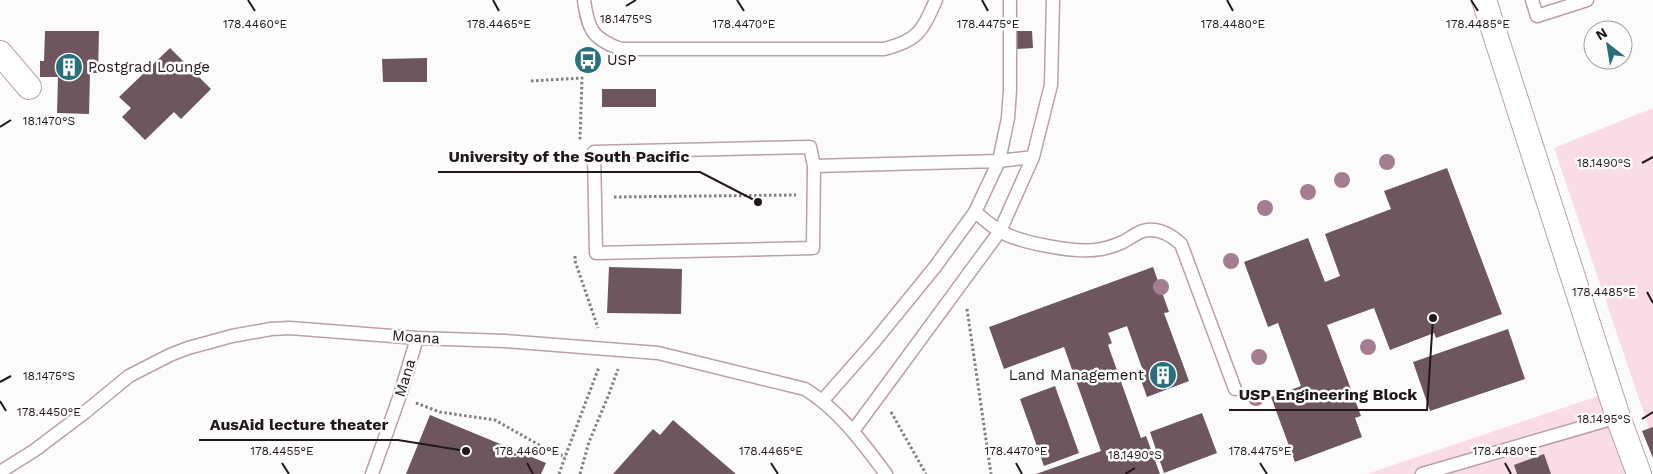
<svg xmlns="http://www.w3.org/2000/svg" width="1653" height="474" font-family="'Work Sans',sans-serif">
<rect width="100%" height="100%" fill="#fbfbfb"/>
<path fill="#fadce7" d="M1653,108V440L1554,148Z
M1610,392L1638,474H1367Z"/>
<path fill="#6e565e" d="M45,31H99L98,73H90L89,114L57,113L58,77H40V61H44Z
M1017,31H1032L1033,48L1017,49Z
M170,48L211,89L181,119L174,112L145,140L122,117L131,108L119,97Z
M427,58V82H383L382,59Z
M602,89H656V107H602Z
M1447,168L1502,314L1436,338L1434,333L1390,350L1374,308L1327,325L1361,416L1355,418L1362,437L1295,462L1271,397L1301,386L1278,323L1268,327L1244,262L1308,238L1325,282L1340,276L1325,234L1391,209L1384,191Z
M609,267L682,269L681,314L607,313Z
M1153,267L1169,312L1164,313L1189,381L1147,397L1137,369L1142,368L1127,326L1108,333L1112,343L1108,345L1141,438L1146,436L1160,474H1036L1101,451L1064,347L1004,369L989,327Z
M1508,329L1525,379L1430,411L1413,362Z
M1055,386L1079,453L1044,466L1020,399Z
M1202,413L1217,453L1164,473L1150,432Z
M430,415L546,463L541,474H406Z
M673,420L736,474H613L653,429L660,435Z
M1653,427V458L1642,431Z
M1544,454L1551,474H1517L1514,465Z"/>
<g fill="none" stroke-linecap="round" stroke-linejoin="round">
<g stroke="#baa0a9" stroke-width="15">
<path id="service" d="M584,0C588,29 592,39 621,49H884C919,40 922,31 936,0
M1532,0L1537,16L1587,0
M810,147L814,166L813,248L596,253L594,152Z
M814,166L999,161L1033,157
M975,212C983,218 991,226 1000,231C1020,243 1078,254 1101,249C1108,248 1116,245 1123,242C1129,239 1136,233 1143,231C1157,227 1171,235 1181,244L1235,389
M823,400L874,342L935,267L975,212L999,161L1008,118L1010,90V0
M853,431L1000,231L1033,157L1051,85L1053,0
M0,472L35,450L84,413L129,376L170,355L188,348L232,336L271,329L290,328L417,338L505,341L658,353L805,389C840,411 862,442 886,474
M372,474L399,398L417,338
M1422,474L1618,417"/>
</g>
<g stroke="#baa0a9" stroke-width="26">
<path id="minor" d="M1484,0L1618,417L1639,474
M0,53L29,87"/>
</g>
<path stroke="#857f81" stroke-width="3" stroke-dasharray="2.5 2.5" stroke-linecap="butt" d="M531,81L582,78L580,140
M614,197L796,195
M575,256V261L598,328
M967,309L991,474
M416,403L440,412L495,420L541,446L565,457
M891,412L926,474
M559,474L565,457L599,367
M580,474L589,442L609,394L618,369"/>
<use href="#service" stroke="#fff" stroke-width="12"/>
<use href="#minor" stroke="#fff" stroke-width="24"/>
</g>
<g fill="#a47e90">
<circle cx="1387" cy="162" r="8"/>
<circle cx="1342" cy="180" r="8"/>
<circle cx="1308" cy="192" r="8"/>
<circle cx="1265" cy="208" r="8"/>
<circle cx="1231" cy="261" r="8"/>
<circle cx="1161" cy="287" r="8"/>
<circle cx="1368" cy="347" r="8"/>
<circle cx="1259" cy="357" r="8"/>
<circle cx="1256" cy="398" r="8"/>
</g>
<path fill="none" stroke="#22181b" stroke-width="2" d="M248,0L255,11M493,0L499,11M737,0L744,11M982,0L988,11M1227,0L1233,11M1471,0L1478,11M626,6L636,0M0,127L11,120M1642,163L1653,157M1647,292L1653,303M0,382L11,376M0,401L6,411M1642,419L1653,412M282,463L289,474M527,463L533,474M771,463L778,474M1016,463L1022,474M1260,463L1267,474M1505,463L1511,474M1125,474L1135,468"/>
<defs>
<g id="bus-disc" transform="scale(1.4375)"><circle r="9.5" fill="#287179" stroke="#fbfbfb"/><path d="M-5-6H5V4H4V6H2V4H-2V6H-4V4H-5ZM-3.5-4V0h7V-4ZM-3.5 1.2v1.5H-2V1.2ZM2 1.2v1.5H3.5V1.2Z" fill="#fff"/></g>
<g id="building-disc" transform="scale(1.4375)"><circle r="9.5" fill="#287179" stroke="#fbfbfb"/><path d="M-4-6H4V6H1V3H-1V6H-4ZM-2.5-4.3h1.7v1.8h-1.7ZM.8-4.3h1.7v1.8H.8ZM-2.5-1h1.7V.8h-1.7ZM.8-1h1.7V.8H.8Z" fill="#fff"/></g>
</defs>
<g fill-rule="evenodd">
<use href="#bus-disc" x="588" y="60"/>
<use href="#building-disc" x="69" y="67"/>
<use href="#building-disc" x="1163" y="375"/>
</g>
<g text-anchor="middle" stroke-width="5" stroke-linejoin="round" paint-order="stroke">
<g font-size="15" fill="#22181b" stroke="#fbfbfb" text-anchor="start">
<text x="607" y="65">USP</text>
<text x="88" y="72">Postgrad Lounge</text>
<text x="1144" y="380" text-anchor="end">Land Management</text>
</g>
<g font-size="15" fill="#22181b" stroke="#fbfbfb">
<text transform="translate(416 337) rotate(4)" y="5">Moana</text>
<text transform="translate(405 378) rotate(-73)" y="5">Mana</text>
</g>
</g>
<g font-size="12" text-anchor="middle" fill="#22181b" stroke="#fbfbfb" stroke-width="5" stroke-linejoin="round" paint-order="stroke">
<text x="626" y="23">18.1475°S</text>
<text x="255" y="28">178.4460°E</text>
<text x="499" y="28">178.4465°E</text>
<text x="744" y="28">178.4470°E</text>
<text x="988" y="28">178.4475°E</text>
<text x="1233" y="28">178.4480°E</text>
<text x="1478" y="28">178.4485°E</text>
<text x="49" y="125">18.1470°S</text>
<text x="1604" y="167">18.1490°S</text>
<text x="1604" y="296">178.4485°E</text>
<text x="49" y="380">18.1475°S</text>
<text x="49" y="416">178.4450°E</text>
<text x="1604" y="423">18.1495°S</text>
<text x="282" y="455">178.4455°E</text>
<text x="527" y="455">178.4460°E</text>
<text x="771" y="455">178.4465°E</text>
<text x="1016" y="455">178.4470°E</text>
<text x="1260" y="455">178.4475°E</text>
<text x="1505" y="455">178.4480°E</text>
<text x="1135" y="459">18.1490°S</text>
</g>
<path fill="none" stroke="#22181b" stroke-width="2" d="M758 202L700 172H438M1433 318L1427 410H1229M466 451L398 440H199"/>
<g fill="#22181b" stroke="#fbfbfb" stroke-width="2">
<circle cx="758" cy="202" r="5"/>
<circle cx="1433" cy="318" r="5"/>
<circle cx="466" cy="451" r="5"/>
</g>
<g font-size="16" text-anchor="middle" font-weight="bold" fill="#22181b" stroke="#fbfbfb" stroke-width="5" stroke-linejoin="round" paint-order="stroke">
<text x="569" y="162">University of the South Pacific</text>
<text x="1328" y="400">USP Engineering Block</text>
<text x="299" y="430">AusAid lecture theater</text>
</g>
<g transform="translate(1608 45) rotate(329)"><circle r="24" fill="#fbfbfb" stroke="#a4a0a1"/>
<path d="M0-4L9 19L0 12L-9 19Z" fill="#287179"/>
<text y="-8" font-size="14" font-weight="bold" text-anchor="middle" fill="#22181b">N</text>
</g>
</svg>
